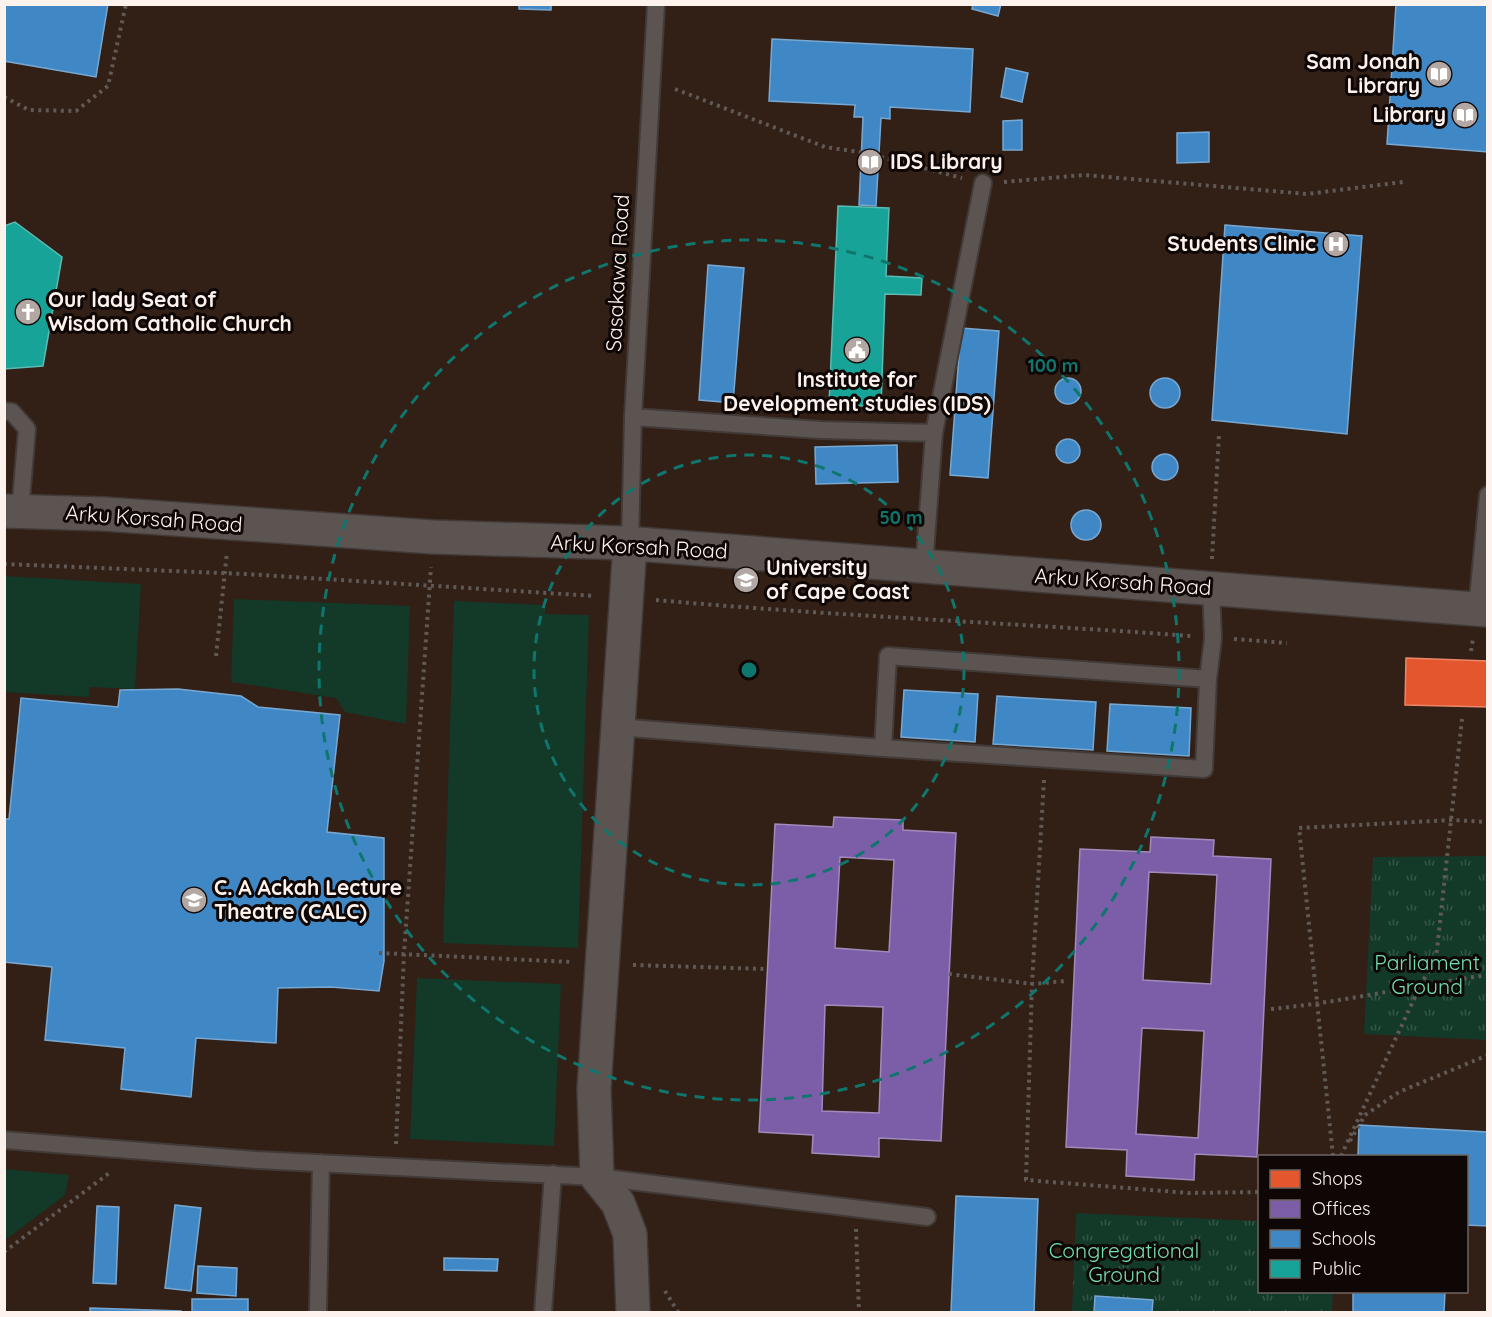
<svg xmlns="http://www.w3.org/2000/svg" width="1492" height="1317" font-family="Quicksand,sans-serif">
<defs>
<pattern id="park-tufts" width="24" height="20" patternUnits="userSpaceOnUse" patternTransform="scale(1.5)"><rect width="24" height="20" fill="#133928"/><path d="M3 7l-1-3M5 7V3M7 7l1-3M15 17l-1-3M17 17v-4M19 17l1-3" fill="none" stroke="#365648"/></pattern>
</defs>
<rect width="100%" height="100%" fill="#251c18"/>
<path fill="#321f15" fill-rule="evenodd" d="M5,5H1487V1312H5ZM1260,1156H1466V1292H1260Z"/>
<path fill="#133928" d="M4,576L141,584L135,689L90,687L89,697L5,692Z
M234,599L410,606L406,724L345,712L336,698L231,682Z
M454,601L545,605V614L589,615L578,948L443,943Z
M417,978L561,984L554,1146L410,1139Z
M5,1169L69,1175L65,1195L5,1240Z"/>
<path fill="url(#park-tufts)" d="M1487,856V1040L1364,1034L1373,857Z
M1076,1213L1259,1221L1260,1292H1333L1332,1312H1072Z"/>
<path fill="#e4572e" stroke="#ec8667" stroke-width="1.5" d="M1406,658L1488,661V707L1405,705Z"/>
<path fill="#7b5ea7" stroke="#a28abc" stroke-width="1.5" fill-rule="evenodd" d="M834,817L903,820V830L956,833L941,1141L879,1138V1157L812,1153L813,1135L759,1132L775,824L833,827ZM840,857L894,860L889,952L835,948ZM825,1005L883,1007L879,1113L822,1111Z
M1151,837L1214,840L1213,856L1271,859L1257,1157L1195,1154L1194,1180L1126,1176L1127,1150L1066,1147L1080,849L1150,852ZM1149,872L1217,875L1211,984L1143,980ZM1142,1028L1204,1031L1198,1138L1136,1134Z"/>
<path fill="#3f88c5" stroke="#78a8d1" stroke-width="1.5" d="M4,4H108L96,77L4,61Z
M519,4H551V10L519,9Z
M973,4H1001L998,16L972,9Z
M1396,4H1488V152L1387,144Z
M772,39L973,49L970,112L890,107V119L881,118L876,206L859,205L863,117H854L855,105L769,101Z
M1006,68L1028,73L1022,102L1001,97Z
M1022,120V150H1003V121Z
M1209,132V162L1177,163V133Z
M1225,225L1362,236L1347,434L1212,420Z
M708,265L744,268L733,403L699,400Z
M961,328L999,331L988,478L950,475Z
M1055 391a13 13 0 1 1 26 0a13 13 0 1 1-26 0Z
M1150 393a15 15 0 1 1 30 0a15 15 0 1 1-30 0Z
M1056 451a12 12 0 1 1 24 0a12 12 0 1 1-24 0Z
M897,445L898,482L816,484L815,447Z
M1152 467a13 13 0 1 1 26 0a13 13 0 1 1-26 0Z
M1071 525a15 15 0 1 1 30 0a15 15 0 1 1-30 0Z
M178,689L241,696L258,707L340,715L327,832L384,838V961L379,991L331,987L278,988L276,1043L196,1038L191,1097L121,1089L125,1048L45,1040L52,967L4,962V819H9L21,698L118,707L120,690Z
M904,690L978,694L975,742L901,737Z
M997,696L1096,702L1093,750L993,744Z
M1110,704L1191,708L1189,756L1107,751Z
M1359,1125L1488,1132V1226L1466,1225V1156H1358Z
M956,1196L1038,1199L1034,1312H951Z
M175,1205L201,1208L191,1291L165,1288Z
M97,1206L119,1207L116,1284L93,1283Z
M444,1258L498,1259L497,1271L444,1270Z
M198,1266L237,1268L236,1296L197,1293Z
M1353,1292H1445L1444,1312H1353Z
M1095,1296L1153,1300L1152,1312H1094Z
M192,1299H248V1312H192Z
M90,1308L181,1311V1312H90Z"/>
<path fill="#17a398" stroke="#5cbbb2" stroke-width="1.5" d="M838,206L889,208L886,276L922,278L921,295L885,294L881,407L829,404Z
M15,222L62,257L43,366L4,369V226Z"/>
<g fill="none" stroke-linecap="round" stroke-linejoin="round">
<g stroke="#413a37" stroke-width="20">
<path id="service" d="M4,411L12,412L27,429L20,512
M633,417L821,430L934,433L983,183
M630,544L633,417L656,4
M924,567L934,433
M1477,609L1488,495
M617,727L883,748L888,656L1208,679L1213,638L1211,588
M883,748L1204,769L1208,679
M4,1140L257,1160L597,1177L927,1217
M318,1312L321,1163
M543,1312L553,1174"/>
</g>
<g stroke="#413a37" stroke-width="36">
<path id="minor" d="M4,511L104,514L433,537L624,543L1488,610
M630,544L594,1089L597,1177L618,1203L630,1234L633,1312"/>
</g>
<path stroke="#605956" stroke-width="4" stroke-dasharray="3 4.5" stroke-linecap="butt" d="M675,89L825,147L866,153L962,178
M4,97L29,110L76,111L108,86L126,4
M1004,182L1084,175L1307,194L1403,182
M1212,559L1219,434
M4,564L245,574L595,596
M656,600C834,616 1013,623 1191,636
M1234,639L1287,643
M1471,651L1473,639
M216,656L227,552
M1044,780L1032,984L1026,1180L1189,1193L1260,1192
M379,953L572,962
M633,965L767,969
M949,974L1032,984L1066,981
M1271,1009C1344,1002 1415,985 1488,975
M1350,1141L1365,1115L1399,1092L1488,1055
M396,1144L404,954L431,567
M1333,1156L1299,828L1453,820L1488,822
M1341,1156L1421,984L1436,959L1462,719
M856,1229L859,1312
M4,1252L112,1171
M665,1291L678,1312"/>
<use href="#service" stroke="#5c5450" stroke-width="16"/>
<use href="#minor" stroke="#5c5450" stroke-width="33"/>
</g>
<g fill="none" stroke="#0f766e" stroke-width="3" stroke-dasharray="10 8">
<circle cx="749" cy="670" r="215"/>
<circle cx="749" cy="670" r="430"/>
</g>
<defs>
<g id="library-disc" transform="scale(1.35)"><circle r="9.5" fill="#b2a7a2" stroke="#0e0705"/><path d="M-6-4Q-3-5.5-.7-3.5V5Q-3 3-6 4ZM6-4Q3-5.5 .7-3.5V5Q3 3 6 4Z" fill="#fff"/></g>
<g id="hospital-disc" transform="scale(1.35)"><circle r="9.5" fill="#b2a7a2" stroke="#0e0705"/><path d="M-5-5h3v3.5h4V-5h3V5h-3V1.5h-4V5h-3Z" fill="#fff"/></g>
<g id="church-disc" transform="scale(1.35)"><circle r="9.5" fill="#b2a7a2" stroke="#0e0705"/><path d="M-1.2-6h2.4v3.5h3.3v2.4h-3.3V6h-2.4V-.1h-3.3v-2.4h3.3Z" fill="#fff"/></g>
<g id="civic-disc" transform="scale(1.35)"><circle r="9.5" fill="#b2a7a2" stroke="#0e0705"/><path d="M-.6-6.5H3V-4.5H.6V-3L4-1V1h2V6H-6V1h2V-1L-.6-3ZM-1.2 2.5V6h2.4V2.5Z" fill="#fff"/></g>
<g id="university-disc" transform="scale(1.35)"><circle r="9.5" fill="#b2a7a2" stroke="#0e0705"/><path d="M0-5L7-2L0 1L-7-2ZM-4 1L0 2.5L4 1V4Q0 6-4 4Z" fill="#fff"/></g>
<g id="school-disc" transform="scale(1.35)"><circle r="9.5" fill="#b2a7a2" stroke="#0e0705"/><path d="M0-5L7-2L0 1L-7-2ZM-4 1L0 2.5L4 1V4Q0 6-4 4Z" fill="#fff"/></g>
</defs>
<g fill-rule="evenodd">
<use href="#library-disc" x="1439" y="74"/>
<use href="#library-disc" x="1465" y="115"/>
<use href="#library-disc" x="870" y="162"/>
<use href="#hospital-disc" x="1336" y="244"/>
<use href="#church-disc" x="28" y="312"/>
<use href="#civic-disc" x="857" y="350"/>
<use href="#university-disc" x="746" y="580"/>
<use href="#school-disc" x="194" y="900"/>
</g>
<g text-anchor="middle" stroke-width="6" stroke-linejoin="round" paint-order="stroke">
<g font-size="21" font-weight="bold" fill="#fef2ed" stroke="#0e0705" text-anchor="start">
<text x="1420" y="69" text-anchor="end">Sam Jonah<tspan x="1420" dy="24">Library</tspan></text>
<text x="1446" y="122" text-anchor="end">Library</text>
<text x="890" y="169">IDS Library</text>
<text x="1316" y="251" text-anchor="end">Students Clinic</text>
<text x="48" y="307">Our lady Seat of<tspan x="48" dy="24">Wisdom Catholic Church</tspan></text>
<text x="857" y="387" text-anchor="middle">Institute for<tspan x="857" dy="24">Development studies (IDS)</tspan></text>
<text x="766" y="575">University<tspan x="766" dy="24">of Cape Coast</tspan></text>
<text x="214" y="895">C. A Ackah Lecture<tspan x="214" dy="24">Theatre (CALC)</tspan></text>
</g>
<g font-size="21" fill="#fef2ed" stroke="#0e0705">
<text transform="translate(618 273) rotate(-87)" y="7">Sasakawa Road</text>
<text transform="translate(154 519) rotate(4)" y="7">Arku Korsah Road</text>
<text transform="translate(639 547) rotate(3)" y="7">Arku Korsah Road</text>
<text transform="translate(1123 582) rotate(4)" y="7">Arku Korsah Road</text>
</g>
<g font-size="21" fill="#72dfad" stroke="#0e0705">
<text x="1427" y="970">Parliament<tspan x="1427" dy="24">Ground</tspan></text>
<text x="1124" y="1258">Congregational<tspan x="1124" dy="24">Ground</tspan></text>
</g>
</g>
<circle cx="749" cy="670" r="9" fill="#0f766e" stroke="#0e0705" stroke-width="3"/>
<g font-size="18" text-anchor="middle" font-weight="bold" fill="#0f766e" stroke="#0e0705" stroke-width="6" stroke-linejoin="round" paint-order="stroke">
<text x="1053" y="372">100 m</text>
<text x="901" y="524">50 m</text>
</g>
<rect width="1492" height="1317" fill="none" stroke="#fef2ed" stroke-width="12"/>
<rect x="1258" y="1155" width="210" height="138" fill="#0e0705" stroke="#6e6562" stroke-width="1.5"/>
<rect x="1270" y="1170" width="30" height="18" fill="#e4572e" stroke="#6e6562" stroke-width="1.5"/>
<text x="1312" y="1185" font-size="18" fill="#fef2ed">Shops</text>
<rect x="1270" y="1200" width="30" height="18" fill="#7b5ea7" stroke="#6e6562" stroke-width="1.5"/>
<text x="1312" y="1215" font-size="18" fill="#fef2ed">Offices</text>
<rect x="1270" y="1230" width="30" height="18" fill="#3f88c5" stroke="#6e6562" stroke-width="1.5"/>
<text x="1312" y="1245" font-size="18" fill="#fef2ed">Schools</text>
<rect x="1270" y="1260" width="30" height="18" fill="#17a398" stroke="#6e6562" stroke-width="1.5"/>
<text x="1312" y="1275" font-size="18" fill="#fef2ed">Public</text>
</svg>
